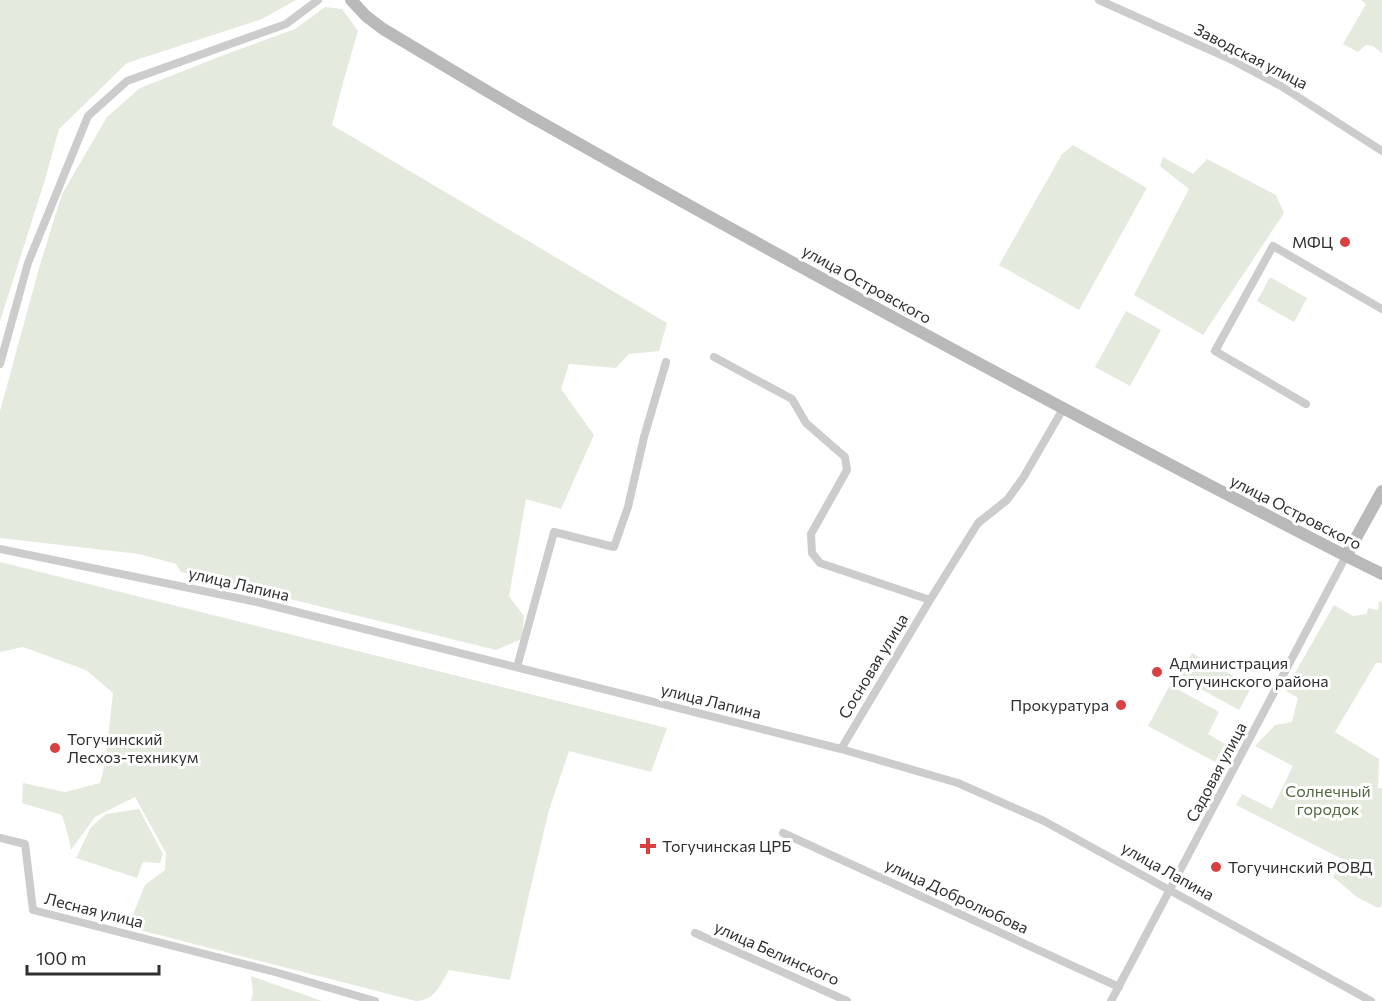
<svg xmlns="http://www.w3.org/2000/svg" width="1382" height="1001" font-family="Commissioner,sans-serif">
<rect width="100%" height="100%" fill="#fff"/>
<path fill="#e4ebde" d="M0,0H296L262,19L127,63L59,129L44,183L0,321Z
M1361,0H1382V53L1373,46L1366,45L1358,52L1343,44L1366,4Z
M325,7L342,9L358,31L343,83L332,125L667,323L659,351L629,354L616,368L569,364L561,389L594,435L561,509L526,499L509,596L524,616L522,639L496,650L181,572L176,564L139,554L0,538V411L39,268L62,194L107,117L140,88L221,56L295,29Z
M1073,145L1147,188L1079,310L999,265L1062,154Z
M1163,157L1193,174L1207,159L1276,195L1284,213L1203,335L1134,295L1189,189L1160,166Z
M1270,277L1307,298L1294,322L1257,301Z
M1126,311L1161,330L1130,386L1095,367Z
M0,562L667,728L651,772L569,751L549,810L530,890L510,980L449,970C441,984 434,1001 416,1001L128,927L145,885L165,870L166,853L135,797L95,817L71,850L68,835L62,815L22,803L23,783L65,792L100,783L105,763L113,693L86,670L23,647L0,652Z
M1379,601L1382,602V663H1376L1335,732L1379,759L1378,788H1382V906L1378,908L1357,897L1333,877L1342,859L1236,805L1242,794L1272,809L1293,766L1255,746L1275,725L1292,722L1298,698L1285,690L1334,605L1353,616L1367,614L1368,608L1378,610Z
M1192,653L1252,686L1239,710L1179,677Z
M1170,685L1219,712L1208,734L1225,744L1215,762L1148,726Z
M139,809L163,854L160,863L143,862L137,878L76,858L91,827L106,814Z
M251,976L322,1001H251L253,993Z"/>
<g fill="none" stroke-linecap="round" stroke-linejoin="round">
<path stroke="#ccc" stroke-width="8" d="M1099,0L1228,58L1281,86L1382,151
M714,357L792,399L806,423L845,457L847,470L811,534L812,553L820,563L930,600
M0,364L28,263L88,116L127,81L286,24L318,0
M1306,404L1215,351L1273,246L1382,309
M0,549L257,602L841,749L958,783L1044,821L1371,1001
M517,667L554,532L614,547L628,507L644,437L666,362
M841,749L930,600L978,523L1007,500L1023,478L1063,409
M783,833L1119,987
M0,838L25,844L33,910L275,972L375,1001
M695,933L847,1001
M1111,1001L1346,556"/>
<path stroke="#b9b9b9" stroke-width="12" d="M351,0L366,16L383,29C437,61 490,94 544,124C809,274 1076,417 1346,556L1382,574
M1346,556L1382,491"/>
</g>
<g fill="#d84042" stroke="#fff" stroke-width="2">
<circle cx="1345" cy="242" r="6"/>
<circle cx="1157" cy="672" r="6"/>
<circle cx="1121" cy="705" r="6"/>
<circle cx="55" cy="748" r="6"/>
<path d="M645 837h6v6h6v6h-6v6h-6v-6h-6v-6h6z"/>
<circle cx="1216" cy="867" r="6"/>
</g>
<g text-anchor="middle" stroke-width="6" stroke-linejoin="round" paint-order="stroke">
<g font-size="16" fill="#2f2f2f" stroke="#fff">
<text transform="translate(1251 56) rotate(27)" y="6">Заводская улица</text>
<text transform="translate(867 284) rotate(29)" y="6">улица Островского</text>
<text transform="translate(1296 512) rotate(27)" y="6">улица Островского</text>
<text transform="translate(239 584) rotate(13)" y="6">улица Лапина</text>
<text transform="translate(873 666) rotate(-59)" y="6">Сосновая улица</text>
<text transform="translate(711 701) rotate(14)" y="6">улица Лапина</text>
<text transform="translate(1216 772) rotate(-62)" y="6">Садовая улица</text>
<text transform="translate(1168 871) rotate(29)" y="6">улица Лапина</text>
<text transform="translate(957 896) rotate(25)" y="6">улица Добролюбова</text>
<text transform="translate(94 910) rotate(14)" y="6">Лесная улица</text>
<text transform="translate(777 953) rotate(24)" y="6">улица Белинского</text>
</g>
<g font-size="16" fill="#2f2f2f" stroke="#fff" text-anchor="start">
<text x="1333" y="248" text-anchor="end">МФЦ</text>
<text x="1169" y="669">Администрация<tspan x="1169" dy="18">Тогучинского района</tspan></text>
<text x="1109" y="711" text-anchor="end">Прокуратура</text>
<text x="67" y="745">Тогучинский<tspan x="67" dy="18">Лесхоз-техникум</tspan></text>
<text x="662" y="852">Тогучинская ЦРБ</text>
<text x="1228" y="873">Тогучинский РОВД</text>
</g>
<g font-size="16" fill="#506740" stroke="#fff">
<text x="1328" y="797">Солнечный<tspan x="1328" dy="18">городок</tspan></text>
</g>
</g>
<path d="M27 965v9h132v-9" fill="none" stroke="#2f2f2f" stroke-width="3"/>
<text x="36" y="965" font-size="18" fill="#2f2f2f" stroke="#ffffff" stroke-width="4.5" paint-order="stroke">100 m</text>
</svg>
